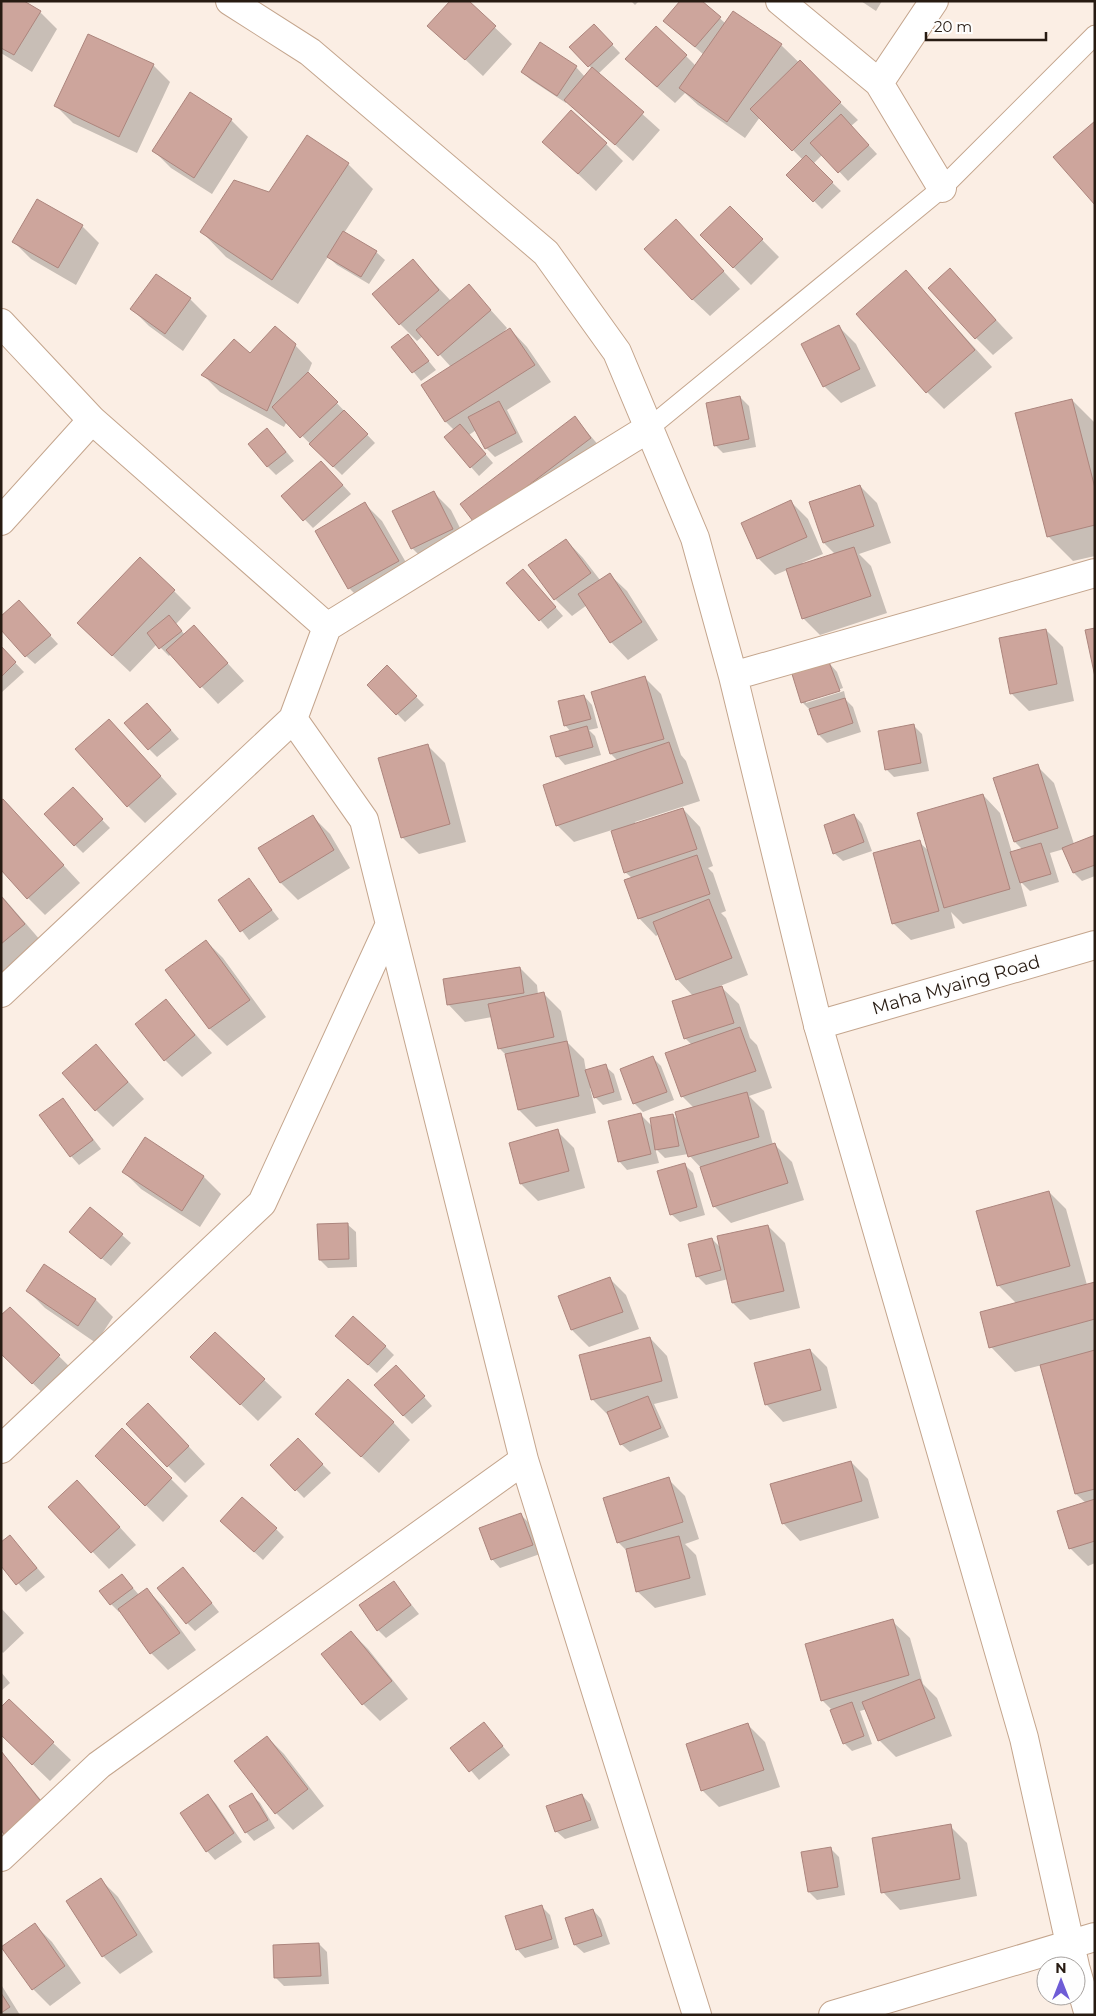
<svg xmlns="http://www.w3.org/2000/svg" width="1096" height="2016" font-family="Montserrat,sans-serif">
<rect width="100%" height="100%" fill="#fbeee4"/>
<path fill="#0003" d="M1,1L40,12L57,29L32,72L1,53Z
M467,1L512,44L483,76L429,26Z
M631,1H639L635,5Z
M701,1L726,24L781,45L858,120L851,126L877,154L848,181L823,154L813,164L841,191L822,209L788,175L803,160L760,117L745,138L698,105L685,93L675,103L644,76L686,56L696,66L704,55L665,21Z
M861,1H882L876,11Z
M602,34L620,53L598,74L660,130L633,161L567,101L566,103L531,80L522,72L576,67L585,77L592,69L571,47Z
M153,65L170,82L137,153L73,123L56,106Z
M231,120L248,137L212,194L171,168L154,151Z
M307,137L348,164L373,189L344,233L376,252L385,260L369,284L337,265L328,257L298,304L226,257L202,232L270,193Z
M544,142L606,144L623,161L596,191Z
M38,201L82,226L99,243L76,285L31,259L14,242Z
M730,207L779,257L751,285L702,235Z
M676,220L740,289L710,316L692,299Z
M413,261L451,301L469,286L507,328L501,335L510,329L527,347L551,382L507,410L523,442L495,457L486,448L476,430L469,435L493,463L479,476L471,467L454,430L446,422L423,385L451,367L423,336L417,341L400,324Z
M950,270L1013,338L993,355L976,338Z
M906,272L992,367L944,409L927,392Z
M156,275L190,299L207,316L183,351L149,326L132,309Z
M839,327L856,344L876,386L841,403L824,386Z
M408,336L436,370L421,381L393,347Z
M295,345L312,363L308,373L375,443L342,475L287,421L284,427L220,392L203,375Z
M740,397L749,406L756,447L723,453L715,445Z
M1072,400L1095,423V556L1073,561L1048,536Z
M575,418L607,455L494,541L477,524Z
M275,438L294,461L276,475L268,467Z
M330,471L351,494L313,528L283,497Z
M860,486L877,503L891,543L859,554L871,566L887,613L820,635L803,618L787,570L775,575L758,558L791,502L808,519L823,554L802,563L803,565L836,555L824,543L811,503Z
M434,493L451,510L469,546L429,565L412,548Z
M365,504L382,521L415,578L366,605L349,588Z
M566,540L583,558L600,580L609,574L627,591L658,640L628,660L611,642L587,605L572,616L555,599Z
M531,579L563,616L548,629L508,583Z
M174,591L191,608L176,624L185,635L194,627L244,681L218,704L171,654L169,656L157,644L130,672L96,640Z
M27,610L58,644L35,664L26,656Z
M1046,630L1063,647L1074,701L1029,711L1012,694Z
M1,648L24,672L2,692H1Z
M829,663L837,672L843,688L806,701V703L844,691L846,700L853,707L861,732L827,743L819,735L811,711L803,703L793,675Z
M387,667L424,705L405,722L369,685Z
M644,677L661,694L681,755L686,761L700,801L635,822L636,824L683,809L700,827L713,866L708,868L713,873L726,911L721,913L726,918L748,975L720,986L739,1004L750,1038L757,1045L772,1088L749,1096L764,1111L773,1145H775L792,1162L804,1200L731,1223L714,1206L703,1170L688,1154L665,1158L655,1148L659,1163L627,1170L619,1161L641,1115L652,1126L673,1115L679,1122L694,1108L682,1096L692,1045L685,1038L693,996L677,979L659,934L656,936L639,918L632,878L625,872L612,830L574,842L557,825L618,761L611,754L593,692Z
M584,696L592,705L598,728L589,730L595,736L601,755L565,765L557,756L571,732L565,725Z
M156,713L179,739L157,757L149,749Z
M109,720L177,794L145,823L128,806Z
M913,725L922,734L929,771L894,777L886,769Z
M428,746L445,763L466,842L419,854L402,837Z
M1037,766L1054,783L1074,844L1095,837V876L1082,881L1074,873L1064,849L1050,853L1059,882L1030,891L1020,881L1027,906L963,924L951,912L955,928L911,940L893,923L919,842L930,852L983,795L1000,813L1012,853L1023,850L1015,842Z
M81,798L110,828L83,853L75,845Z
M3,800L80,883L45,915L28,898Z
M854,815L862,824L872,851L843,861L834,853Z
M313,817L330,834L350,868L298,900L281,883L260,849Z
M249,880L279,919L249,940L219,900Z
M1,895L41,941L1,975Z
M206,941L223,958L266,1017L227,1046L210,1029L167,970Z
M520,968L537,985L538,995L544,994L561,1011L568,1043L584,1059L586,1071L605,1066L614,1074L622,1100L603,1105L595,1097L592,1088H590L596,1113L536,1127L519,1110L507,1056L499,1048L492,1017L465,1022L448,1004Z
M166,1001L212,1053L182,1077L165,1060Z
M96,1046L144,1099L113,1127L96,1110Z
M652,1057L661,1066L674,1100L643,1112L634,1103Z
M63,1100L101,1149L79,1165L71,1156Z
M557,1131L574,1148L585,1188L538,1201L521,1184Z
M145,1139L204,1177L221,1194L200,1227L141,1189L123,1171Z
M684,1164L693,1173L705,1215L680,1222L671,1214Z
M1049,1192L1066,1209L1087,1285L1095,1283V1563L1088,1566L1071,1549L1059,1512L1086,1503L1076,1494L1042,1365L1015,1372L991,1347L1017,1304L998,1285Z
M347,1224L356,1232L357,1267L328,1268L320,1260Z
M768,1226L785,1243L800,1308L750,1320L733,1303L728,1279L706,1285L697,1276L712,1239L721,1248Z
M122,1235L131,1243L111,1266L79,1240Z
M45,1266L96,1300L113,1317L96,1343L45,1308L28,1291Z
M609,1278L626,1295L639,1329L589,1347L572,1330Z
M10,1308L76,1373L50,1400L1,1353Z
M215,1333L282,1397L258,1421L209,1374Z
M336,1336L385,1346L394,1355L377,1373Z
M650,1338L667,1356L678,1398L654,1404L669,1437L630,1452L621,1444L609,1416L592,1399Z
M810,1350L827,1367L837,1408L783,1422L766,1404Z
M405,1375L432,1406L412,1424L403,1415Z
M166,1422L205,1464L185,1483L168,1466Z
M393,1422L410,1440L379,1473L334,1431Z
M122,1430L188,1496L163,1522L96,1456Z
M298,1440L331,1473L304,1498L272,1465Z
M851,1462L868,1479L879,1518L800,1541L783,1523Z
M668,1479L685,1496L699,1539L685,1544L696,1555L706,1595L655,1608L637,1591L628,1552L618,1542Z
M94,1499L136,1545L109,1569L50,1507Z
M521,1515L529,1523L540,1554L500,1568L492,1559Z
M276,1529L284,1537L263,1560L230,1530Z
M10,1536L45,1577L26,1592L1,1564Z
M122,1575L139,1595L147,1590L164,1607L196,1650L168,1670L151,1653L121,1611L119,1612L111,1604Z
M191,1577L219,1612L195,1631L187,1623Z
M394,1583L419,1614L386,1638L378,1630Z
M1,1608L24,1633L3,1653L1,1651Z
M892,1621L910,1638L923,1684L937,1698L952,1736L896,1757L879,1740L867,1709L860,1711L872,1744L852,1751L844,1743L832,1710L822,1700Z
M351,1632L368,1649L408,1699L380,1721L363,1704Z
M1,1672L10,1683L1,1691Z
M9,1701L71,1760L50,1781L1,1734Z
M484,1723L510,1755L479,1780L452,1748Z
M748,1725L765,1742L780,1787L719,1807L702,1790Z
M267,1737L284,1754L324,1806L293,1830L276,1813Z
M1,1751L59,1822L22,1850L1,1828Z
M208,1795L216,1804L242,1842L215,1860L207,1851Z
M252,1795L260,1803L275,1828L254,1841L246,1832Z
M582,1795L590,1804L599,1828L565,1839L556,1831Z
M950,1826L967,1843L977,1896L900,1910L883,1892Z
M830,1848L839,1857L845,1895L817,1900L809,1892Z
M101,1880L118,1897L153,1952L120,1974L103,1956L68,1901Z
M541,1906L550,1915L559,1948L525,1958L517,1949Z
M593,1910L601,1919L610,1944L584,1953L575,1945Z
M35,1925L52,1942L81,1983L50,2006L33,1989Z
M319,1944L327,1952L329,1984L284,1986L275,1977Z
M1,1986H2L20,2015H1Z"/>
<path fill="#cda59c" stroke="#ac857d" d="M1,1H24L41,11L14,55L1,48Z
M450,1H469L496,26L465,60L427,26Z
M680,1H702L721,17L695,47L663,21Z
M733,11L782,44L727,122L679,88Z
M594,24L613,44L588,67L569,47Z
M656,26L687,55L657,87L625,59Z
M88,34L154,64L119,137L54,106Z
M540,42L577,66L557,96L521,72Z
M800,60L841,102L792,151L750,109Z
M592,67L644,112L615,145L564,100Z
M190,92L232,119L194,178L152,151Z
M571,110L607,143L578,174L542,142Z
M841,114L869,145L838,173L810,143Z
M1095,121V205L1053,157Z
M307,135L349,163L272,280L200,232L234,180L269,192Z
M806,155L833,182L813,202L786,175Z
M37,199L83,225L58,268L12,242Z
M730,206L763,239L733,268L700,235Z
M676,219L724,271L692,300L644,249Z
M343,231L377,251L361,277L327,257Z
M413,259L439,290L399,325L372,294Z
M950,268L996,320L975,339L928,288Z
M906,270L975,350L926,393L856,314Z
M156,274L191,298L165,334L130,309Z
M469,284L491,310L438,356L416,330Z
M839,325L860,369L823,387L801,344Z
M275,326L296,344L267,411L201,375L234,339L250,353Z
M510,328L535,365L445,422L421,385Z
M408,334L429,361L412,373L391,347Z
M308,372L338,402L300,438L272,407Z
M740,396L749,439L714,446L706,403Z
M1072,399L1095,488V525L1047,537L1015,413Z
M499,401L516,433L485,449L468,417Z
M344,410L368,434L333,467L309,444Z
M575,416L591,438L476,525L460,504Z
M460,424L486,454L470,468L444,437Z
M267,428L286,452L267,467L248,444Z
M321,461L343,485L303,521L281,496Z
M860,485L874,526L823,543L809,502Z
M434,491L453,529L411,549L392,511Z
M791,500L807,537L757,559L741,523Z
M365,502L399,561L348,589L315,531Z
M566,539L591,573L554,600L528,565Z
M854,547L871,596L802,619L786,569Z
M140,557L175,590L112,656L77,623Z
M523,569L556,607L539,621L506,583Z
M610,573L642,622L610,643L578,594Z
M19,600L51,635L25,657L1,630V616Z
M169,615L182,631L159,649L147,633Z
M194,625L228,663L200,688L166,650Z
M1095,628V677L1085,630Z
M1046,629L1057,684L1010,694L999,638Z
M1,646L16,662L1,677Z
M829,662L840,691L801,703L792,674Z
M387,665L417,696L396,715L367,685Z
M645,676L664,739L610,754L591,692Z
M584,695L591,719L564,726L558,701Z
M845,698L853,723L818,735L809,709Z
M147,703L171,730L148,750L124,723Z
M109,719L161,776L127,807L75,749Z
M914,724L921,763L885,770L878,731Z
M587,726L593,747L556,757L550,736Z
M669,742L683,783L556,826L543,785Z
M428,744L450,824L401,838L378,758Z
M1038,764L1058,828L1014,842L993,778Z
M73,787L103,819L74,846L44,814Z
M983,794L1010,889L944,908L917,813Z
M3,799L64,865L27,899L1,870V800Z
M683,808L697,849L624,873L611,831Z
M854,814L864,842L833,854L824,825Z
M313,815L334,850L280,883L258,848Z
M1095,835V865L1073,873L1062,848Z
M920,840L939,911L892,924L873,853Z
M1041,843L1051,874L1020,883L1010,852Z
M697,855L710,894L638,919L624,880Z
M249,878L272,910L240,932L218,900Z
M1,896L25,924L1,944Z
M709,899L732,958L676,980L653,922Z
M206,940L250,1000L209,1029L165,970Z
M520,967L524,993L447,1005L443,979Z
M722,986L734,1023L684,1039L672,1001Z
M544,992L554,1037L498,1049L488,1004Z
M166,999L195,1035L164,1061L135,1024Z
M740,1027L756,1071L681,1097L665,1053Z
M567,1041L579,1096L518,1110L505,1054Z
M96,1044L128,1082L95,1111L62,1073Z
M653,1056L667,1092L633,1104L620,1069Z
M606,1064L614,1092L594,1098L585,1070Z
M747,1092L759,1137L688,1157L675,1112Z
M63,1098L93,1140L70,1157L39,1115Z
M641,1113L651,1154L618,1162L608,1121Z
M673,1114L679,1146L655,1150L650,1118Z
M558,1129L569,1171L520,1184L509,1143Z
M145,1137L204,1176L182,1211L122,1172Z
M775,1143L788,1183L713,1207L700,1167Z
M685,1163L697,1207L670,1215L657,1171Z
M1049,1191L1070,1266L997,1286L976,1211Z
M90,1207L123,1234L101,1259L69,1232Z
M348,1223L349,1259L319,1260L317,1224Z
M768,1225L784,1291L732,1303L717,1236Z
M712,1238L721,1270L696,1277L688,1244Z
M44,1264L96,1299L78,1326L26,1291Z
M610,1277L623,1312L571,1330L558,1296Z
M1095,1282V1319L989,1348L980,1312Z
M10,1307L60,1355L32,1384L1,1354V1315Z
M353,1316L386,1346L368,1365L335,1336Z
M215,1332L265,1379L240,1405L190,1357Z
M650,1337L662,1381L591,1400L579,1355Z
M810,1349L821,1390L765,1405L754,1363Z
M1095,1350V1489L1075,1494L1040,1365Z
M396,1365L425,1396L403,1416L374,1385Z
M348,1379L394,1422L361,1457L315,1414Z
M648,1396L661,1428L620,1445L607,1412Z
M148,1403L189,1446L167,1467L126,1424Z
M122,1428L172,1478L145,1506L95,1456Z
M298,1438L323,1464L295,1491L270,1465Z
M851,1461L862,1501L782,1524L770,1484Z
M669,1477L683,1522L617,1543L603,1498Z
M77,1480L120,1527L91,1553L48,1507Z
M242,1497L277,1528L254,1552L220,1521Z
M1095,1499V1541L1069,1549L1057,1511Z
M521,1513L533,1545L491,1560L479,1528Z
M10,1535L37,1568L16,1585L1,1566V1542Z
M679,1536L690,1578L636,1592L626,1549Z
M183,1567L212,1603L186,1624L157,1588Z
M122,1574L133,1588L110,1605L99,1591Z
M394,1581L411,1605L377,1631L359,1605Z
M147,1588L180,1633L150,1654L118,1609Z
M893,1619L909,1675L821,1701L805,1644Z
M351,1631L392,1681L362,1705L321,1654Z
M920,1679L935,1718L878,1741L862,1702Z
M9,1699L54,1742L32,1765L1,1735V1707Z
M852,1702L864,1736L843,1744L830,1710Z
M484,1722L503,1746L469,1772L450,1748Z
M748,1723L764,1770L701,1791L686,1744Z
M267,1736L308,1789L275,1814L234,1761Z
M1,1751L43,1804L4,1834L1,1830Z
M252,1793L268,1820L245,1833L229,1806Z
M208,1794L234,1833L206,1852L180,1813Z
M582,1794L591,1820L555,1832L546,1806Z
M951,1824L960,1879L881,1893L872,1838Z
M831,1847L838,1887L808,1892L801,1852Z
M101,1878L137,1935L102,1957L66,1901Z
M542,1905L552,1939L516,1950L505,1916Z
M593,1909L602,1936L574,1945L565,1918Z
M35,1923L65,1966L32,1990L1,1947Z
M319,1943L321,1976L274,1978L273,1945Z
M1,1993L10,2007L1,2013Z"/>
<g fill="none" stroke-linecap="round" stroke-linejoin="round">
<g stroke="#c4a58d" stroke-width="21">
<path id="service" d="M649,428L942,188L1095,35"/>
</g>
<g stroke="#c4a58d" stroke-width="30">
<path id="minor" d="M230,1L310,52L546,253L617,352L695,538L733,676L818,1025L1024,1738L1075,1966
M780,1L879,83L934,1
M879,83L942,188
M1,323L92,420L327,627
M1,521L92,420
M733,676L1095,573
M293,719L364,820L524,1460L697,2015
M1,993L293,719L327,627L649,428
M1,1449L262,1203L390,924
M1,1857L99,1765L524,1460
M1076,1970L1089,2015
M833,2015L1095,1937"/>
</g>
<g stroke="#c4a58d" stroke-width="30">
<path id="tertiary" d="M818,1025L1095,945"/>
</g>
<use href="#service" stroke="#fff" stroke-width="19"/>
<use href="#minor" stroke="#fff" stroke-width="28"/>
<use href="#tertiary" stroke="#fff" stroke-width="28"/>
</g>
<g text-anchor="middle" stroke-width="4" stroke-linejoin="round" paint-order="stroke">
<g font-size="18" fill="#271b12" stroke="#fefefe">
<text transform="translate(956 985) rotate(-16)" y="6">Maha Myaing Road</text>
</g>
</g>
<rect width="1096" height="2016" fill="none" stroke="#271b12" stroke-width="5"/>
<g transform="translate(1061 1981)"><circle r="24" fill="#fefefe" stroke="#a8a3a0"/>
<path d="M0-4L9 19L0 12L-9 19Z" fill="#6e5cd6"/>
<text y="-8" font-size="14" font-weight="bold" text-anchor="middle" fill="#271b12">N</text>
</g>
<path d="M926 32v8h120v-8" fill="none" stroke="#271b12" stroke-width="2.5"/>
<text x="934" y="32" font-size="15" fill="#271b12" stroke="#fefefe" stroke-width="4" paint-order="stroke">20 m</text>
</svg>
